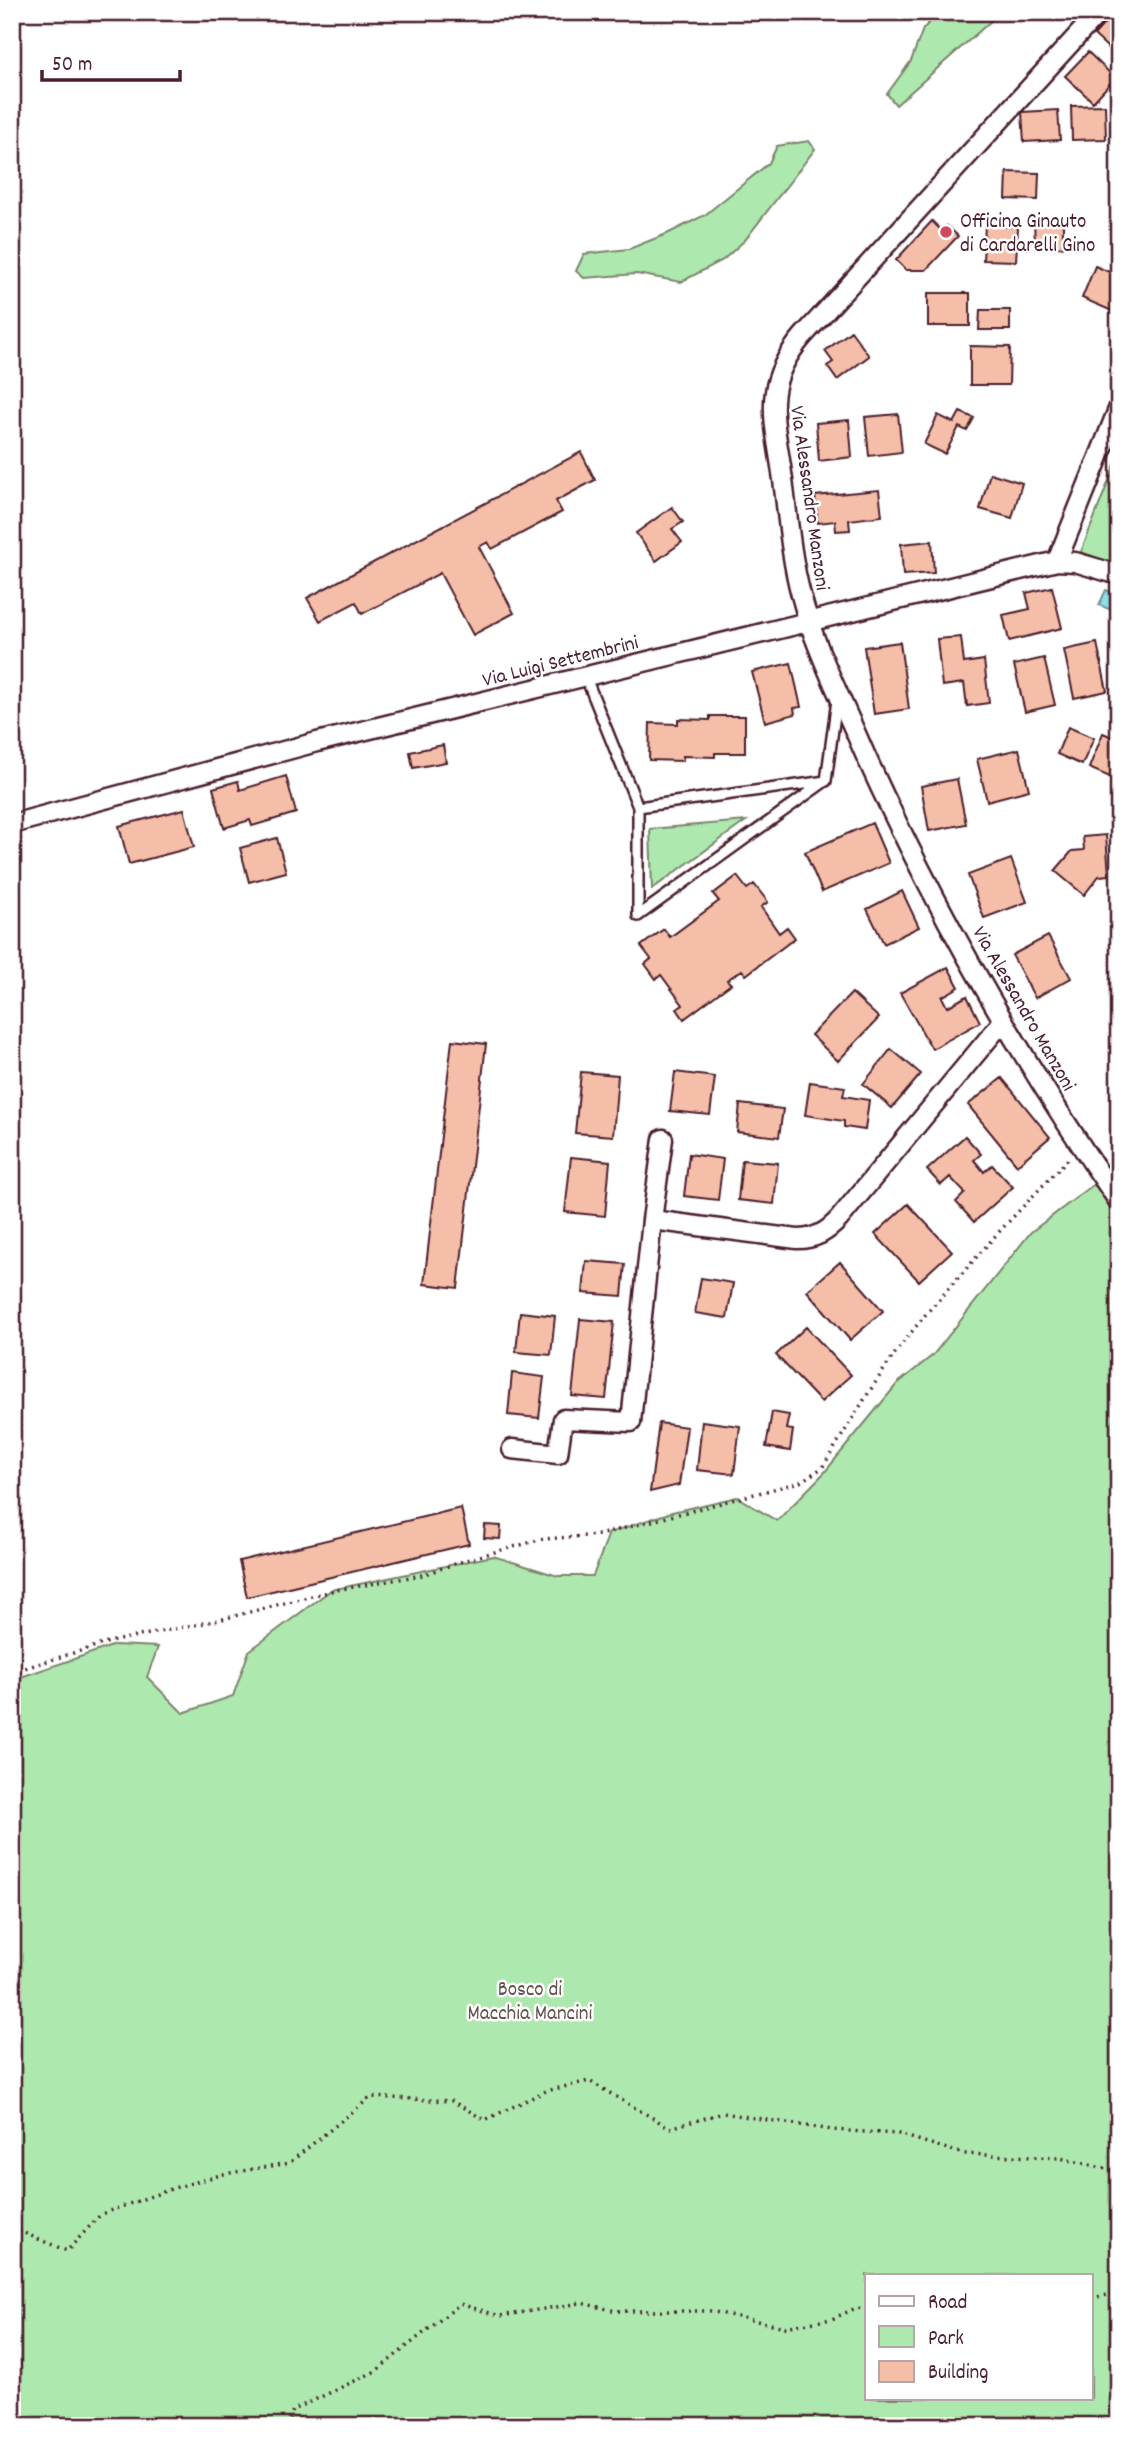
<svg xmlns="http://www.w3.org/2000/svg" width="1131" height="2438" font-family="Dekko,sans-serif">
<rect width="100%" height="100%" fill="#fff"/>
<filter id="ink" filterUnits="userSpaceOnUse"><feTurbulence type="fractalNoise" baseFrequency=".0143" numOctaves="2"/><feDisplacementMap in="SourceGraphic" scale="14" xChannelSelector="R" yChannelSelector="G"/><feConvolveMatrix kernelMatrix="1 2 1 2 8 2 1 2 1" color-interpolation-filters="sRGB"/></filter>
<g filter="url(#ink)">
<path fill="#ade9af" stroke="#7c846d" stroke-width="2" fill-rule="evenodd" d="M939,12H1001L896,105L887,94L911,61L923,29Z
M809,141L815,149L745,240L723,260L681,282L637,274L584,278L576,271L584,254L629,249L669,233L705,215L769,163L777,146Z
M1118,457H1119V566L1081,552Z
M746,821L652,889L650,829Z
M1093,1185L1119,1200V2426H12V1680L115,1645L158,1647L147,1677L183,1713L233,1696L249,1651L331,1590L493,1556L558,1576H593L609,1533L672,1512L737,1497L777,1521L824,1473L897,1384L933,1355L1031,1232ZM867,2275H1091V2398H867Z"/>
<path fill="#8ddee5" stroke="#72929b" stroke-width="2" d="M1106,590L1119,595V613L1099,605Z"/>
<path fill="#f5bea9" stroke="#4a1f2b" stroke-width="2" d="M1113,14L1119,19V58L1094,35Z
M1088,52L1115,78L1093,102L1065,76Z
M1105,105L1106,139L1072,140L1071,106Z
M1058,110L1060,140L1024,142L1022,112Z
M1007,172L1039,173L1038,200L1006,199Z
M1034,218H1063V247L1035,248Z
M932,221L942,231L947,226L958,236L926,270H906L896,260Z
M985,225L1018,227L1016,261L983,260Z
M1095,266L1119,276V314L1082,298Z
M928,293H970V326H928Z
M980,310H1010V330H979Z
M851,331L869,356L837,380L827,366L833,362L825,351Z
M970,346L1010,347L1009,385H970Z
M960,412L974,418L967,431L959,427L945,454L924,444L938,415L954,423Z
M898,414L902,452L869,456L865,417Z
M849,420L852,457L819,461L816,423Z
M581,452L595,480L556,501L562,512L492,549L488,542L479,547L514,613L473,635L440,573L362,614L356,602L320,621L307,598Z
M990,473L1022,483L1012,518L980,509Z
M879,490L882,516L849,520L850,530L836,531L835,521L818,523L815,496Z
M672,507L683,522L672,529L682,542L656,561L636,533Z
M932,541L934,573L903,575L901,544Z
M1052,587L1062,628L1009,641L1003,615L1030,609L1026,593Z
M961,637L964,663L984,660L989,703L967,706L964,683L942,686L937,639Z
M900,642L909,709L874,714L864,647Z
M1097,643L1107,691L1074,698L1064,650Z
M1044,658L1055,705L1025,712L1014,665Z
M791,663L801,707L794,708L795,714L765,722L752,672Z
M710,716H745V753H715V757L683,756V761L649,760L650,723L678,724V719L710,720Z
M1068,727L1094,738L1082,765L1057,754Z
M1103,733L1119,740V781L1089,768Z
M443,745L446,762L413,768L410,752Z
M1019,749L1029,790L987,801L977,759Z
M286,776L296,813L252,826L250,820L224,828L213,788L238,781L240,790Z
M957,779L966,824L929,831L921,786Z
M184,809L194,847L129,864L119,826Z
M872,823L889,863L822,892L805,852Z
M1106,835L1109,875L1099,876L1084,895L1055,871L1072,851L1084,850L1083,837Z
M277,838L286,872L249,882L240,848Z
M1011,859L1027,902L984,918L968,875Z
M737,876L747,889L754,884L768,902L761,907L779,933L787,927L795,938L746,975L742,970L727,980L731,984L684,1019L677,1009L683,1005L661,975L656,979L645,964L651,959L641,946L664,929L670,937L719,901L713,894Z
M902,891L919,927L884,944L867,909Z
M1048,936L1071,978L1035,998L1012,955Z
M948,967L959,987L942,997L947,1007L967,996L980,1022L932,1049L900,993Z
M852,993L879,1018L838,1061L811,1035Z
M452,1040L486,1044L458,1288L424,1284Z
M891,1049L921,1074L892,1108L863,1084Z
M581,1072L618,1075L613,1136L575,1133Z
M675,1072L715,1077L710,1115L670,1111Z
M1002,1078L1050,1137L1017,1165L968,1105Z
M810,1082L845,1087L843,1096L869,1100L865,1130L844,1127V1121L805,1115Z
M740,1104L783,1109L779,1137L737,1132Z
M965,1136L981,1154L974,1160L984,1172L992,1165L1013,1187L974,1222L956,1202L965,1193L950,1177L941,1185L927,1170Z
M689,1154L723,1159L718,1200L684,1196Z
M571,1157L610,1161L605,1216L565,1212Z
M742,1160L778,1163L774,1204L738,1200Z
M908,1204L952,1251L919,1281L875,1234Z
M586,1261L625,1264L622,1296L583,1293Z
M840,1262L883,1311L850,1340L807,1291Z
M701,1278L733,1283L727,1318L695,1313Z
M520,1312L555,1316L551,1355L516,1352Z
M580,1319L614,1322L606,1399L572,1396Z
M806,1327L851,1375L821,1402L776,1355Z
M512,1373L544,1377L539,1418L508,1415Z
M772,1412L789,1415L786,1429L793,1430L790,1451L766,1447Z
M702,1421L740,1426L734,1474L697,1470Z
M659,1423L687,1427L679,1485L650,1492Z
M461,1508L469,1544L247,1597L239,1561Z
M485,1525L501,1526L500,1539L484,1538Z"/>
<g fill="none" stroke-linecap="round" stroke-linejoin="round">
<g stroke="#4a1f2b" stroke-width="14">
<path id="lane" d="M586,678L638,807L826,781L837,700
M638,807V916L824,782"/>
</g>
<g stroke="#4a1f2b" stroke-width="23">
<path id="street" d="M1099,12L803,336C760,386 775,420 783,480C788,518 791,558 801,595C815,649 842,700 864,752C935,909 1021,1060 1119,1202
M1057,561L1119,407
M12,824L317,742L1057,561L1075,562L1119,575
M652,1220L797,1239C815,1239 827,1232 839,1219L1003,1021
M512,1449L558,1454L563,1419L631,1422L652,1220L663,1139"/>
</g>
<path stroke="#4a1f2b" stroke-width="3.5" stroke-dasharray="2 5" stroke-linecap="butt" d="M12,1672L109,1642L219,1620L331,1591L422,1575L472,1558L543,1539L599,1535L800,1482L822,1468L869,1392L898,1349L926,1314L997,1234L1069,1158
M12,2228L67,2251L101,2214L174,2188L224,2174L289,2163L371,2097L452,2101L485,2120L546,2091L589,2081L670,2128L723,2113L832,2130L898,2134L964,2154L1060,2158L1119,2172
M1091,2298L1119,2293
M287,2426L293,2410L376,2371L460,2304L500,2316L581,2303L616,2311H710L785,2327L832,2319L856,2308L867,2309"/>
<use href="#lane" stroke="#fff" stroke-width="9"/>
<use href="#street" stroke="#fff" stroke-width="18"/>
</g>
</g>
<circle fill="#d1495b" stroke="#fff" stroke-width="2.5" cx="946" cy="232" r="7"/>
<g text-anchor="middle" stroke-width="5" stroke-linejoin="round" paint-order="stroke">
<g font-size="21" fill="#4a1f2b" stroke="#fff" text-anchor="start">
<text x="960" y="227">Officina Ginauto<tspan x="960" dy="24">di Cardarelli Gino</tspan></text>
</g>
<g font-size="21" fill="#4a1f2b" stroke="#fff">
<text transform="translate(811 498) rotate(82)" y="7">Via Alessandro Manzoni</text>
<text transform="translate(560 660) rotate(-14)" y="7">Via Luigi Settembrini</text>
<text transform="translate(1025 1008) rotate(60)" y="7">Via Alessandro Manzoni</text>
</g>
<g font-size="21" fill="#63524c" stroke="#fff">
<text x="530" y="1995">Bosco di<tspan x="530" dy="24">Macchia Mancini</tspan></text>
</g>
</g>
<rect width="1131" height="2438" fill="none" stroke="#fff" stroke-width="42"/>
<rect x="21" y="21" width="1089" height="2396" fill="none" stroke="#4a1f2b" stroke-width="2.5" filter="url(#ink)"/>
<rect x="865" y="2274" width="228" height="126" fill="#ffffff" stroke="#b7a5aa" stroke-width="2"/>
<rect x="879" y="2296" width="35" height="10" fill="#ffffff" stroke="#b7a5aa" stroke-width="2"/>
<text x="928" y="2308" font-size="21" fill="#4a1f2b">Road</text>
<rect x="879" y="2326" width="35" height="21" fill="#ade9af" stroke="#b7a5aa" stroke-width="2"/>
<text x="928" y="2344" font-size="21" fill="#4a1f2b">Park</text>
<rect x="879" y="2361" width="35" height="21" fill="#f5bea9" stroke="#b7a5aa" stroke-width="2"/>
<text x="928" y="2378" font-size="21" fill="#4a1f2b">Building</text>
<path d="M42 70v10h138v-10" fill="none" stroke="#4a1f2b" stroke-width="3.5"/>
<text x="52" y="70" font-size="21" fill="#4a1f2b" stroke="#ffffff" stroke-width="5" paint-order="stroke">50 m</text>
</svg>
